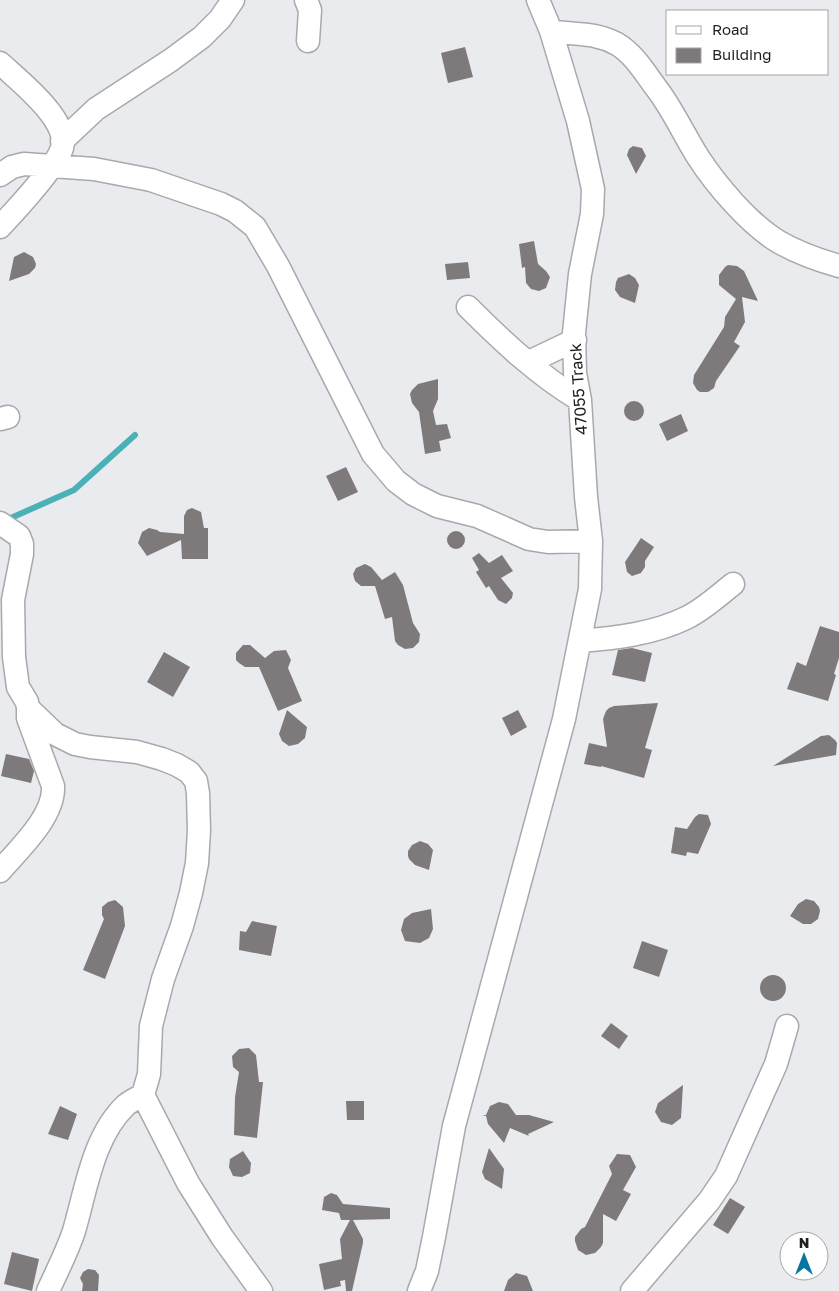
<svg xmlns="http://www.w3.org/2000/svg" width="839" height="1291" font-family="'Golos Text',sans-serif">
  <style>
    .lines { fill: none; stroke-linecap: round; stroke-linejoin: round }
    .stream { stroke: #4ab1b7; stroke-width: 6 }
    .building { fill: #7e7a7b }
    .street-casing { stroke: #a8a9ad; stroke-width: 25 }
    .street { stroke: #fff; stroke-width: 22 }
    .labels { text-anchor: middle; stroke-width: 4.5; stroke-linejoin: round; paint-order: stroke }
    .street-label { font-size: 16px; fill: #1e1f20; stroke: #fff }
  </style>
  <rect width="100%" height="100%" fill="#eaebef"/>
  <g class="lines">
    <path class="stream" d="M 4,521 L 74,490 L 135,435"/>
  </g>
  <path class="building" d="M 465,47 L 473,77 L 448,83 L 441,53 Z
    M 633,146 L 642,148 L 646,156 L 636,174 L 627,155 L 629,149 Z
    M 534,241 L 538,264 L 546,271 L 550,277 L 546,288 L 539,291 L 531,289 L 526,283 L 525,267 L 522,268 L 519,244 Z
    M 24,252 L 33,257 L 36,264 L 35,268 L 29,274 L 9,281 L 14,257 Z
    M 468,262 L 470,278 L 447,280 L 445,264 Z
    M 728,265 L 737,266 L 744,271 L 758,301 L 742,297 L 745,322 L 734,342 L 740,346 L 716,381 L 714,388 L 708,392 L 700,392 L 697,390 L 693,383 L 694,375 L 724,327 L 725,317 L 736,299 L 719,285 L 719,275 L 725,267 Z
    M 629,274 L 635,278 L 639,285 L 635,303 L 620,297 L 615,290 L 616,282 L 618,278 Z
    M 438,379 L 438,399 L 433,411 L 436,425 L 447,424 L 451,438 L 439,441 L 441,451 L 425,454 L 419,412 L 412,403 L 410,394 L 412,390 L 418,384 Z
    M624 411a10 10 0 1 1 20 0a10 10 0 1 1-20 0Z
    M 681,414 L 688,431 L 667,441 L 659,424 Z
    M 346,467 L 358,492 L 338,501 L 326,476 Z
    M 192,508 L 201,512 L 204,528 L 208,528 L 208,559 L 182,559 L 181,540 L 147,556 L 138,543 L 142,532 L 149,528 L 157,530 L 160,532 L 184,534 L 184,516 L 187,510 Z
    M447 540a9 9 0 1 1 18 0a9 9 0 1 1-18 0Z
    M 641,538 L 654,547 L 645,561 L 645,567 L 641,573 L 632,576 L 627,572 L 625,562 Z
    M 479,553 L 489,563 L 502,555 L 513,571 L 501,578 L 513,593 L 512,598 L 506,604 L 498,600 L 489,586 L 486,588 L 476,572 L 479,570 L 472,558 Z
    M 365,564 L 371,567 L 382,580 L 395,572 L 403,585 L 413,623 L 420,634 L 419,642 L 413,648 L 405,649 L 398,645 L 395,641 L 392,617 L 385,619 L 375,586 L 361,586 L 355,581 L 353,574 L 356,568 Z
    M 820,626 L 839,632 L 839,658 L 834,674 L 836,675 L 828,701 L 787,689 L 797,662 L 806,666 Z
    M 243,645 L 250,645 L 265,658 L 274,651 L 286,650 L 291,660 L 288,668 L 302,701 L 278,711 L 259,667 L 245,667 L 239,663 L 236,660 L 236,653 Z
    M 632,648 L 652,653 L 645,682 L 612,675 L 618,650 Z
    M 164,652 L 190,667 L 173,697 L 147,682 Z
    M 658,703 L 645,748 L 652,750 L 644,778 L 601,766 L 601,767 L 584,764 L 589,743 L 607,747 L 603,719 L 606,711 L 609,708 L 614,706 Z
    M 287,710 L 307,727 L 305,738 L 298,744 L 289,746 L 282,741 L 279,734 Z
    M 518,710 L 527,727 L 511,736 L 502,718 Z
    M 829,735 L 835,740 L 837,743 L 836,755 L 773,766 L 821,736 Z
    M 6,754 L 29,759 L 34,771 L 31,783 L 1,776 Z
    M 699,814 L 708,815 L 711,824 L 698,854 L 687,852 L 686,856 L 671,853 L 675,827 L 687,829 L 695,817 Z
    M 420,841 L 428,844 L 433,850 L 429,870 L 415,865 L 409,859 L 408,856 L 408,851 L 412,845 Z
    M 806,899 L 814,901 L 819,907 L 820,911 L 818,919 L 811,924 L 803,924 L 790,916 L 798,904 Z
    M 115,900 L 123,907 L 125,926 L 105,979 L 83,970 L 104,919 L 102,915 L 102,907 L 108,902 Z
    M 431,909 L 433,929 L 429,938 L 420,943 L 405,941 L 401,930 L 404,919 L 412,913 Z
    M 252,921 L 277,926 L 271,956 L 239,950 L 240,931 L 246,932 Z
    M 642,941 L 668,950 L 659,977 L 633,968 Z
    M760 988a13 13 0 1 1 26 0a13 13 0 1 1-26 0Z
    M 611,1023 L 628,1036 L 619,1049 L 601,1036 Z
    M 249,1048 L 256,1055 L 259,1082 L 263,1082 L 257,1138 L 234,1135 L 235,1097 L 239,1072 L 233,1067 L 232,1056 L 239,1049 Z
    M 683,1085 L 681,1118 L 672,1125 L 661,1122 L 655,1112 L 658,1103 Z
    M 346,1101 L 364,1101 L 364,1120 L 347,1120 Z
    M 499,1102 L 508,1104 L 516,1115 L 529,1115 L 554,1122 L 528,1134 L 529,1136 L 510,1128 L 504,1143 L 488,1124 L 486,1116 L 482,1115 L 486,1115 L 490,1106 Z
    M 60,1106 L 77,1114 L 68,1140 L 48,1134 Z
    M 489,1148 L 504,1169 L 502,1189 L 485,1179 L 482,1172 Z
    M 243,1151 L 251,1163 L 250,1173 L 242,1177 L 233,1176 L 229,1167 L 230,1159 Z
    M 617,1154 L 630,1155 L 636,1167 L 623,1190 L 631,1194 L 616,1221 L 603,1214 L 603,1243 L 601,1247 L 595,1253 L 586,1255 L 578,1250 L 575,1241 L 575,1237 L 581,1229 L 585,1227 L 612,1174 L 609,1166 Z
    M 331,1193 L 337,1195 L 343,1204 L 390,1208 L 390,1219 L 353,1220 L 363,1239 L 363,1243 L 352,1291 L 346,1291 L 345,1280 L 340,1281 L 341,1286 L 324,1290 L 319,1264 L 342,1259 L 340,1239 L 350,1220 L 341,1220 L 339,1213 L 322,1210 L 324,1197 Z
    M 730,1198 L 745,1207 L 728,1234 L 713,1225 Z
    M 12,1252 L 39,1259 L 32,1291 L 4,1284 Z
    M 88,1269 L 95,1270 L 99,1275 L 98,1291 L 82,1291 L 83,1284 L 80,1278 L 83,1272 Z
    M 516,1273 L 527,1276 L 533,1291 L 504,1291 L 508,1280 Z"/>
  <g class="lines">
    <g class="street-casing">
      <path id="street" d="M 306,0 L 310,10 L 308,41
        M 551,31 C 574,35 595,32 617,44 C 634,54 645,73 657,89 C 673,110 684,135 698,157 C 716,185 750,225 779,242 C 798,253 818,260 839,266
        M 0,63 C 18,80 70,120 62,148 C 56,167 15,211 0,227
        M 62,141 L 96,109 L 171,60 L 202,37 L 220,19 L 233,0
        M 0,175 L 12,167 L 24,164 L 94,169 L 151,180 L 221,204 L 235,211 L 255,227 L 278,266 L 373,454 L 396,481 L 413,494 L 437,506 L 477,516 L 529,539 L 548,542 L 591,541
        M 468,307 C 502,341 538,375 580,400
        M 529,362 L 575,340
        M 0,419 L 8,417
        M 0,523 L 19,536 L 22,544 L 22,554 L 13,600 L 14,657 L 18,687 L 27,702 L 28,708 L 55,734 L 75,744 L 90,747 L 137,752 L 162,759 L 177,765 L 189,772 L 196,781 L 198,793 L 199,830 L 197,863 L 191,893 L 182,926 L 163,979 L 151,1026 L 149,1074 L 143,1095 L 188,1183 L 222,1237 L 261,1291
        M 580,641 C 616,638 653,634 686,618 C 703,610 718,596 733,584
        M 0,871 C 19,849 55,816 53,786 L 28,718 L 28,708
        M 48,1291 C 57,1271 67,1252 74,1231 C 86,1190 93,1136 126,1105 C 131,1101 137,1098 143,1095
        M 419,1291 L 427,1271 L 434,1237 L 454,1126 L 564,719 L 590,589 L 591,541 L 586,497 L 580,400 L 575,373 L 574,333 L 580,274 L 592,214 L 593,189 L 578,121 L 551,31 L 538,0
        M 632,1291 L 709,1201 L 726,1176 L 776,1064 L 787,1026"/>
    </g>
    <use href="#street" class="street"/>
  </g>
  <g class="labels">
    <g class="street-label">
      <text transform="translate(578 389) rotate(-94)" y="6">47055 Track</text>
    </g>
  </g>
  <rect x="666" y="10" width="162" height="65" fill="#ffffff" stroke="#a5a5a6"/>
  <rect x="676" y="26" width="25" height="8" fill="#ffffff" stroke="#a5a5a6"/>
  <text x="712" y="35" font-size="15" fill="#1e1f20">Road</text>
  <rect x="676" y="48" width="25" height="15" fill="#7e7a7b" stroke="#a5a5a6"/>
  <text x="712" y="60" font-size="15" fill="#1e1f20">Building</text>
  <g transform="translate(804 1256)"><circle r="24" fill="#ffffff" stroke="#a5a5a6"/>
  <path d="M0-4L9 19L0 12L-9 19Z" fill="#06759f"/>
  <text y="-8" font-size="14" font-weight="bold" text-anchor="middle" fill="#1e1f20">N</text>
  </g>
</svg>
